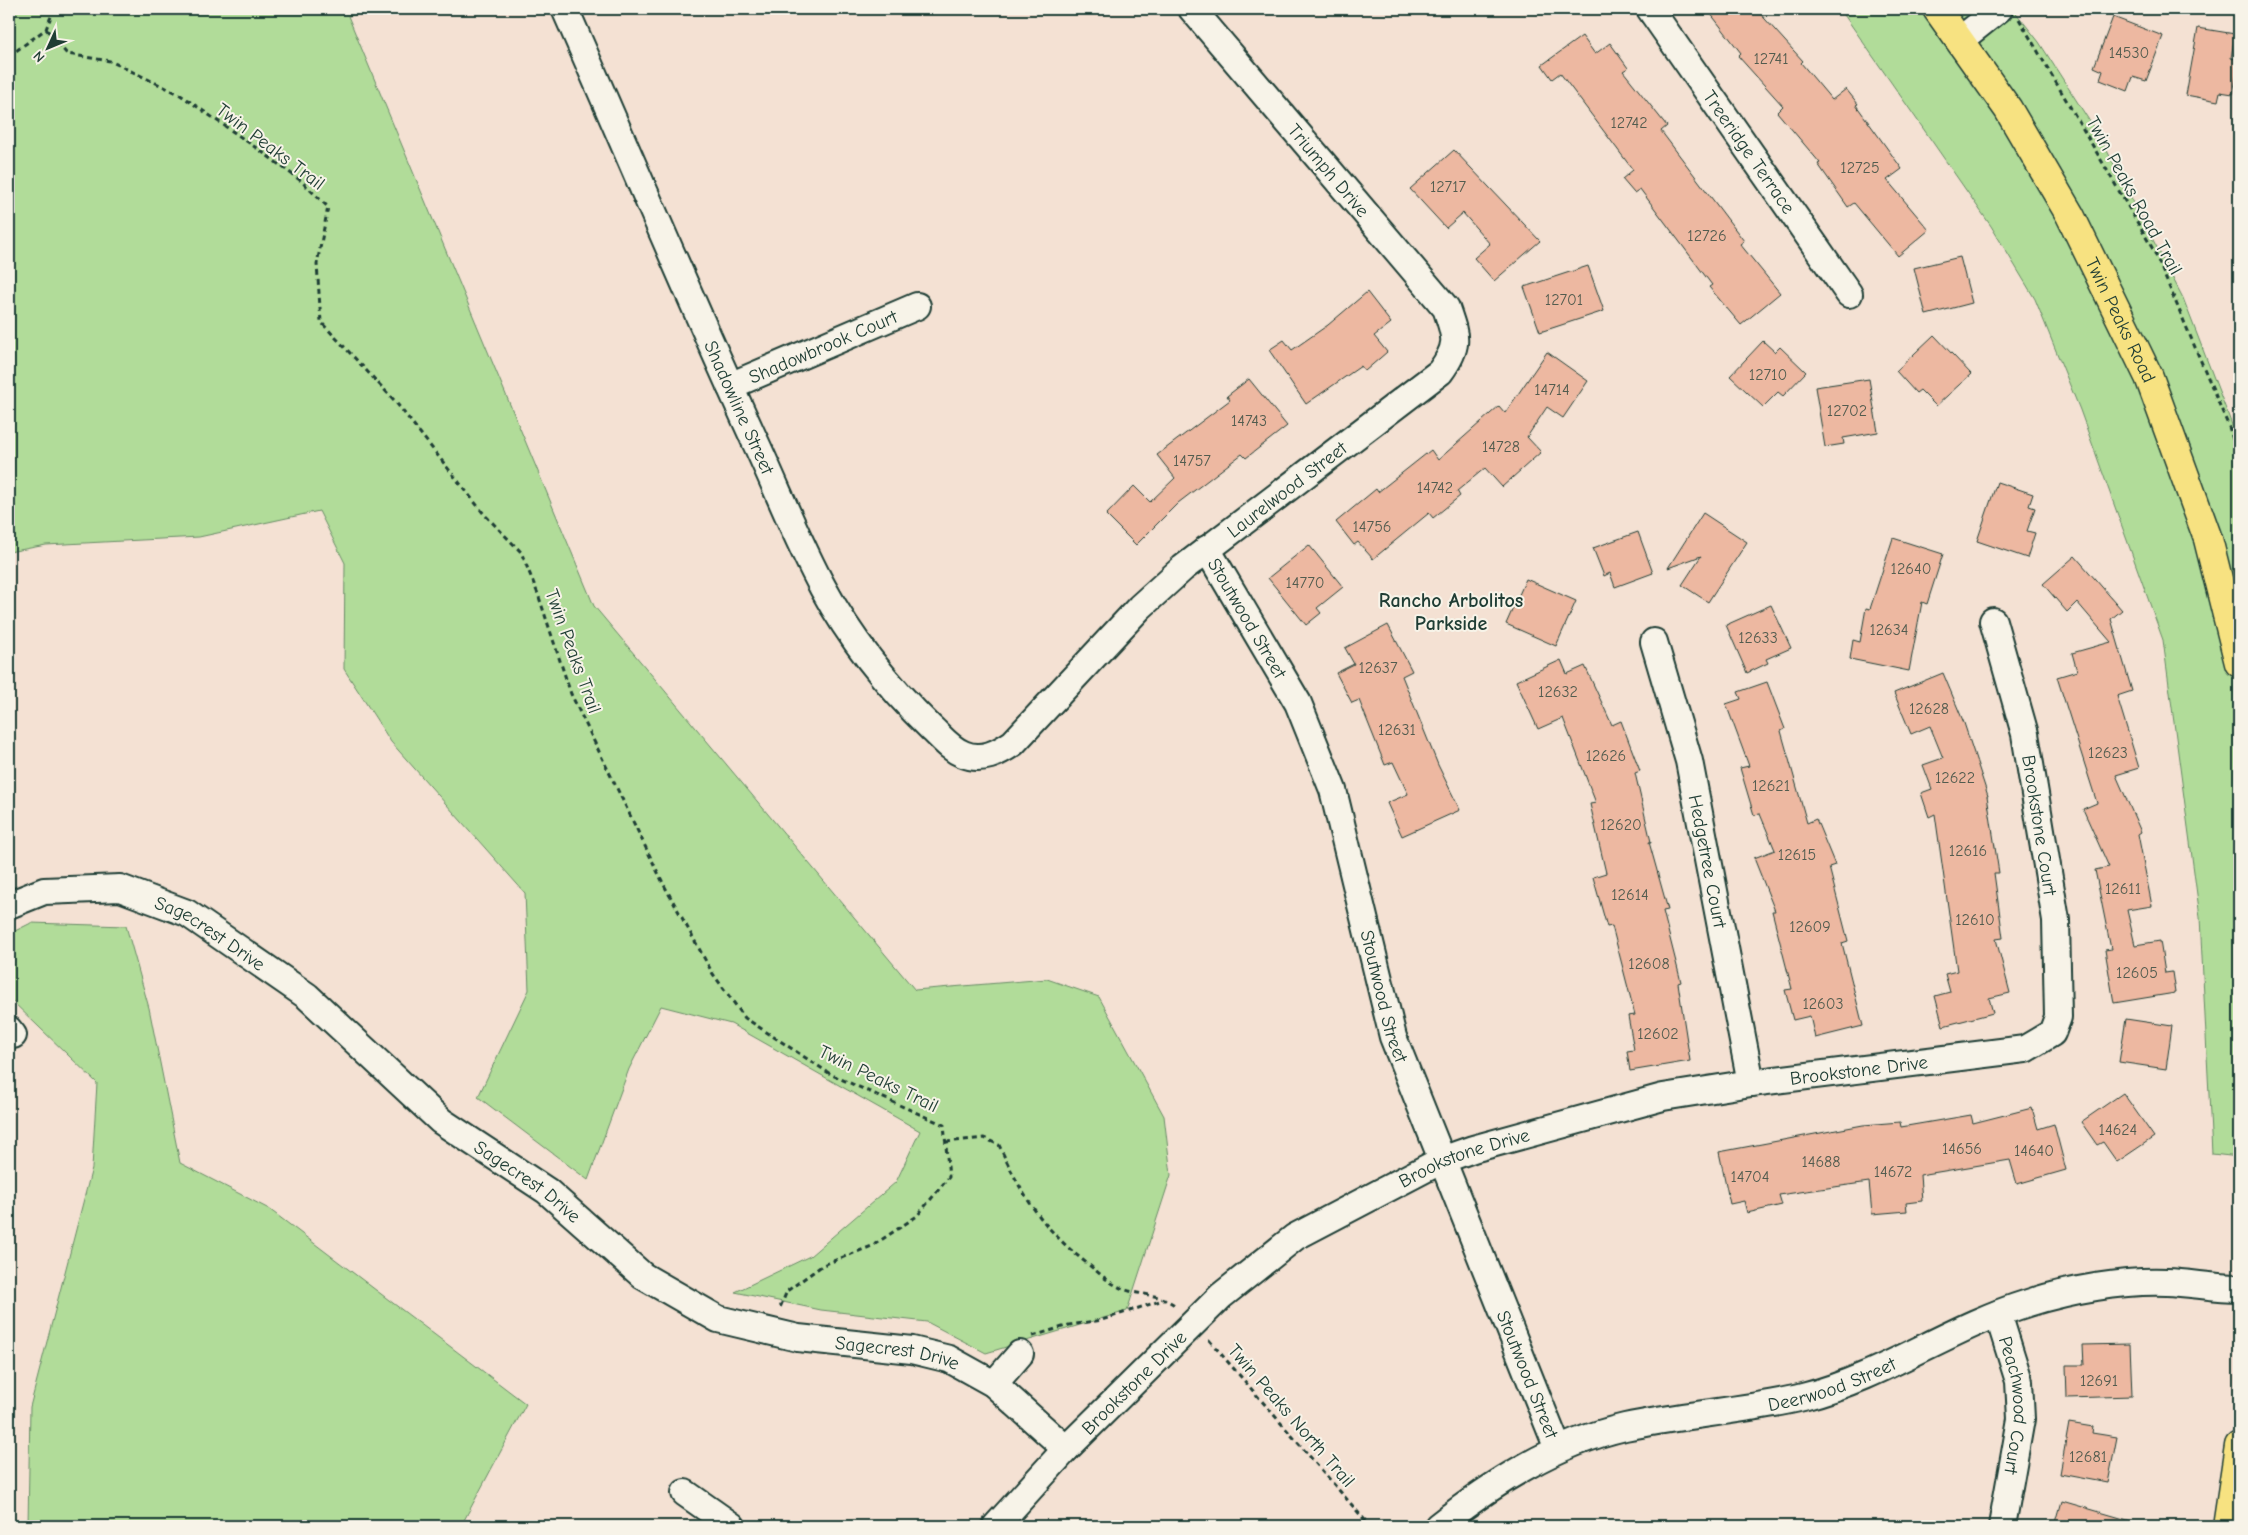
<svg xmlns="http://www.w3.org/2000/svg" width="2248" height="1535" font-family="'Comic Neue',sans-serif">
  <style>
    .green { fill: #b1dc99; stroke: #688c66 }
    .building { fill: #edb8a1; stroke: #1f3d34 }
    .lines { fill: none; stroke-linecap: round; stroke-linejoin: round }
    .minor-casing { stroke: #1f3d34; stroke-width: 30 }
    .major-casing { stroke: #1f3d34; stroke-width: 31 }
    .path { stroke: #1f3d34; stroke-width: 3; stroke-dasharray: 5 4; stroke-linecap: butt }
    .minor { stroke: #f7f3e8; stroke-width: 26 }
    .major { stroke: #f7e281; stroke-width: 28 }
    .labels { text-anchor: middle; stroke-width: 4; stroke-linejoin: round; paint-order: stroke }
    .number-label { font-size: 16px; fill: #525c4f }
    .street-label { font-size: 19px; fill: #1f3d34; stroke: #f7f3e8 }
    .neighbourhood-label { font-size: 20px; font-weight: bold; fill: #1f3d34; stroke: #f7f3e8 }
  </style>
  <rect width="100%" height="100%" fill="#f4e1d3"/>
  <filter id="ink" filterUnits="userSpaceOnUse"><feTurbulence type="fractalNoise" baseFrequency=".02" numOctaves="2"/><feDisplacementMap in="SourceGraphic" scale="10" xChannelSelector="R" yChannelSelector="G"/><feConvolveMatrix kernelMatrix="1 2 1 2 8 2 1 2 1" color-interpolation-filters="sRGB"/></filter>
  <g filter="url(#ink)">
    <path class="green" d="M 9,9 L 389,9 L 348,16 L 594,606 L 915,990 L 1047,979 L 1099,997 L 1164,1116 L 1171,1175 L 1127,1311 L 986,1353 L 927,1322 L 821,1310 L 735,1292 L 810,1256 L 896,1182 L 920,1131 L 731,1024 L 661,1006 L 629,1069 L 588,1180 L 478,1097 L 529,990 L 525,893 L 391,742 L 344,669 L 345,563 L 319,511 L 199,537 L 46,545 L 9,552 Z
      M 1840,9 L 2013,9 L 2039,42 L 2101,139 L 2183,298 L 2239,443 L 2239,1157 L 2212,1154 L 2200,917 L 2163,640 L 2080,410 L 2035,299 L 1991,226 Z
      M 31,923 L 126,926 L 149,1008 L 180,1163 L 269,1209 L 526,1404 L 461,1526 L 28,1526 L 30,1407 L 92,1168 L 97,1083 L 9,998 L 9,934 Z"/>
    <path class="building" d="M 1707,9 L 1756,9 L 1803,61 L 1801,63 L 1832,100 L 1846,89 L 1858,104 L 1856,105 L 1902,169 L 1887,180 L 1929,230 L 1898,256 L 1854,203 L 1848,207 L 1818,164 L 1820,163 L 1777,112 L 1783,106 L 1738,56 L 1741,53 Z
      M 2113,17 L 2163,36 L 2146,81 L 2133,77 L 2128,91 L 2100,80 L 2103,71 L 2094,67 Z
      M 2198,28 L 2235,34 L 2231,58 L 2239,60 L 2233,94 L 2220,92 L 2218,101 L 2186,95 Z
      M 1582,36 L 1595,54 L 1610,43 L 1628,68 L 1623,71 L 1667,126 L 1661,131 L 1744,241 L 1740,244 L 1780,293 L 1741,325 L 1709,287 L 1712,285 L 1640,189 L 1634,193 L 1622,179 L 1633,170 L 1560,73 L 1552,79 L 1542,65 Z
      M 1454,150 L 1540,241 L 1494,281 L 1474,258 L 1490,244 L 1463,213 L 1446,228 L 1410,189 Z
      M 1960,257 L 1972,303 L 1926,315 L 1914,268 Z
      M 1588,266 L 1604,311 L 1540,332 L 1524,287 Z
      M 1367,292 L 1391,323 L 1374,336 L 1387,352 L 1365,371 L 1361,366 L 1306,404 L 1269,350 L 1284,340 L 1292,350 L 1328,325 Z
      M 1934,335 L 1971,374 L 1936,406 L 1920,390 L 1916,393 L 1896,371 Z
      M 1763,341 L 1775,352 L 1780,347 L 1806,372 L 1783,396 L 1778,392 L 1763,407 L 1730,376 Z
      M 1547,352 L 1588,381 L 1563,418 L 1547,407 L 1527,437 L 1541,452 L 1502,487 L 1485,468 L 1457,491 L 1460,496 L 1433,518 L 1429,513 L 1373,559 L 1358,542 L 1354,545 L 1336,522 L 1376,489 L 1378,492 L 1431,450 L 1438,460 L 1499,406 L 1505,413 Z
      M 1249,379 L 1287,426 L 1246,458 L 1242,454 L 1178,503 L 1136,545 L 1106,515 L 1134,486 L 1150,502 L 1175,478 L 1157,455 L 1230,400 L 1227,396 Z
      M 1869,379 L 1878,432 L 1843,438 L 1844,444 L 1825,447 L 1815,387 Z
      M 1997,482 L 2033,494 L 2029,506 L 2035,508 L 2027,531 L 2035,533 L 2027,558 L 1977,541 Z
      M 1703,513 L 1747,542 L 1708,602 L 1682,585 L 1701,556 L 1668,568 Z
      M 1638,532 L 1653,573 L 1615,587 L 1610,573 L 1604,576 L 1593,548 Z
      M 1893,538 L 1943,554 L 1927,604 L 1922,602 L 1909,671 L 1850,659 L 1853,640 L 1860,642 L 1866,608 L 1870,609 Z
      M 1309,545 L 1343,587 L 1317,608 L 1321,613 L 1306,625 L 1268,578 Z
      M 2075,556 L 2122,610 L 2111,619 L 2132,691 L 2117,696 L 2139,768 L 2116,775 L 2141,832 L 2138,834 L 2152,906 L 2127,910 L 2135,945 L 2160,941 L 2165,973 L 2172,972 L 2175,993 L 2114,1003 L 2105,950 L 2111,949 L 2095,870 L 2109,867 L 2083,809 L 2097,803 L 2057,677 L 2077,671 L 2072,653 L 2111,642 L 2077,602 L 2067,612 L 2043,584 Z
      M 1526,579 L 1576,601 L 1556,646 L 1506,624 Z
      M 1771,605 L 1791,648 L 1766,659 L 1768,663 L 1747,673 L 1726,625 Z
      M 1388,625 L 1412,671 L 1402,676 L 1438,765 L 1460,810 L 1402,836 L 1387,803 L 1408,794 L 1393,762 L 1385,765 L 1359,700 L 1352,703 L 1336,673 L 1354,664 L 1345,648 Z
      M 1561,660 L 1567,674 L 1585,666 L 1612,725 L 1621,721 L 1640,771 L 1635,773 L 1651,842 L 1649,842 L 1668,910 L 1663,911 L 1681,982 L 1678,983 L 1690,1061 L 1630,1071 L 1627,1051 L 1634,1050 L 1628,1016 L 1635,1015 L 1612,926 L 1607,927 L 1593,877 L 1606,873 L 1590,804 L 1596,803 L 1563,718 L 1538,729 L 1516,681 Z
      M 1943,673 L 1964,723 L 1988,796 L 1987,796 L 1999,873 L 1994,873 L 2003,938 L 1996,939 L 2010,993 L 1989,998 L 1993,1013 L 1943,1026 L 1935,996 L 1950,992 L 1945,974 L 1957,971 L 1935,814 L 1929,817 L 1921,793 L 1932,789 L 1923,765 L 1943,758 L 1930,726 L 1911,734 L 1894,693 Z
      M 1767,682 L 1785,729 L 1781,731 L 1807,823 L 1816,819 L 1835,865 L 1829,867 L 1848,941 L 1842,943 L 1863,1026 L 1815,1038 L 1810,1016 L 1793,1020 L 1785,990 L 1792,989 L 1772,911 L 1775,911 L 1754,858 L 1775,850 L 1760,814 L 1754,815 L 1740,768 L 1749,766 L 1726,704 L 1741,699 L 1738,692 Z
      M 2126,1019 L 2172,1026 L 2166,1069 L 2119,1062 Z
      M 2123,1093 L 2154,1137 L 2117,1162 L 2103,1142 L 2097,1145 L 2081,1122 Z
      M 2032,1108 L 2038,1129 L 2054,1124 L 2066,1170 L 2017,1184 L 2010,1160 L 1920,1175 L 1922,1201 L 1906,1203 L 1907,1211 L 1872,1214 L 1869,1182 L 1779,1195 L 1782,1205 L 1747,1213 L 1744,1201 L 1730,1204 L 1719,1152 L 1863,1125 L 1900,1122 L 1901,1127 L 1971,1115 L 1973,1123 Z
      M 2130,1344 L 2132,1396 L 2067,1398 L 2066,1365 L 2084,1365 L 2083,1345 Z
      M 2069,1423 L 2093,1427 L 2092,1433 L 2117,1437 L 2108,1483 L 2060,1474 Z
      M 2062,1501 L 2131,1521 L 2131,1526 L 2055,1526 Z"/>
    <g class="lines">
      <g class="minor-casing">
        <g id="minor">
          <path id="s1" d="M 565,9 C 628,152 689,297 754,439 C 777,488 797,540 823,588 C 851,640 889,687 931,728 C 941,737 950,749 963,754 C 982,762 998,753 1013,743 L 1140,607 L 1183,568 L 1440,372 C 1460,345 1456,337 1446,308 L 1192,9"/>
          <path id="s2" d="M 1650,9 L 1849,294"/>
          <path d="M 1960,40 L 1999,9"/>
          <path id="s3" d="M 730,386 L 917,306"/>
          <path id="s4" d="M 1207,549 L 1298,703 L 1333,790 L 1393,1037 L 1558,1449"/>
          <path id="s5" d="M 1654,642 L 1689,761 L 1751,1083"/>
          <path id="s6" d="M 9,905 L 44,891 L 120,888 L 187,913 L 307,996 L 441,1121 L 547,1191 L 643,1276 L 718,1319 L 798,1338 L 912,1350 L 949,1359 L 994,1384 L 1066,1449"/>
          <path d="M 9,1030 L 13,1035"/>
          <path id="s7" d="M 1998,1314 L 2019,1381 L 2021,1419 L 2002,1526"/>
          <path d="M 994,1384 L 1020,1354"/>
          <path d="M 685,1493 L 732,1526"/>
          <path id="s8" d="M 996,1526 L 1066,1449 L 1221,1296 L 1295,1237 L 1442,1160 L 1473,1149 L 1663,1097 L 1751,1083 L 2025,1049 L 2052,1033 L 2058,1017 L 2056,920 L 2025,734 L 1993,621"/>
          <path id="s9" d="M 1438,1526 C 1493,1483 1555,1443 1625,1427 C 1684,1414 1745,1411 1803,1397 C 1882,1377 1950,1327 2028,1303 C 2069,1290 2123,1280 2167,1282 C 2191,1283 2215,1288 2239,1288"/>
        </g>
      </g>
      <g class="major-casing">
        <g id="major">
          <path id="s10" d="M 1937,9 L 2008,109 L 2070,215 L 2149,377 L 2208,539 L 2239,663"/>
          <path d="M 2227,1526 L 2239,1446"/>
        </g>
      </g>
      <path class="path" d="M 2019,19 L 2154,251 L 2229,427 L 2239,458
        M 46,29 L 67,54 L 110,61 L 179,94 L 265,154 L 301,181 L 328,207 L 317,264 L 321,322 L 394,400 L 484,514 L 521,552 L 538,594 L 571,694 L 664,885 L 713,974 L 745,1018 L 832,1075 L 944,1125 L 949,1177 L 917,1216 L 872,1246 L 823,1265 L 787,1291 L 779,1310
        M 9,56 L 46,29 L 54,9
        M 946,1142 L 984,1138 L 999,1145 C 1023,1198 1043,1229 1089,1265 C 1098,1272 1107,1281 1117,1286 C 1136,1297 1158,1291 1177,1307
        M 1033,1336 L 1069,1325 L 1102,1320 L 1166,1299
        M 1209,1340 L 1370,1526"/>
      <use href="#minor" class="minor"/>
      <use href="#major" class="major"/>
    </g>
  </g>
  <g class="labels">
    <g class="number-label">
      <text x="2129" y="58">14530</text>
      <text x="1771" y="64">12741</text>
      <text x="1629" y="128">12742</text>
      <text x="1860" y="173">12725</text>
      <text x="1448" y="192">12717</text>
      <text x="1707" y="241">12726</text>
      <text x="1564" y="305">12701</text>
      <text x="1768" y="380">12710</text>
      <text x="1552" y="395">14714</text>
      <text x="1847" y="416">12702</text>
      <text x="1249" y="426">14743</text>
      <text x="1501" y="452">14728</text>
      <text x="1192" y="466">14757</text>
      <text x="1435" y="493">14742</text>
      <text x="1372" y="532">14756</text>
      <text x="1911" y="574">12640</text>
      <text x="1305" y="588">14770</text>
      <text x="1889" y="635">12634</text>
      <text x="1758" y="643">12633</text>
      <text x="1378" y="673">12637</text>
      <text x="1558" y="697">12632</text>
      <text x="1929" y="714">12628</text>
      <text x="1397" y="735">12631</text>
      <text x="2108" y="758">12623</text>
      <text x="1606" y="761">12626</text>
      <text x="1955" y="783">12622</text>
      <text x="1771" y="791">12621</text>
      <text x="1621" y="830">12620</text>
      <text x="1968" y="856">12616</text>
      <text x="1797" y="860">12615</text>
      <text x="2123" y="894">12611</text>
      <text x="1630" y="900">12614</text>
      <text x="1975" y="925">12610</text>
      <text x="1810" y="932">12609</text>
      <text x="1649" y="969">12608</text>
      <text x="2137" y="978">12605</text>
      <text x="1823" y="1009">12603</text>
      <text x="1658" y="1039">12602</text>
      <text x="2118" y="1135">14624</text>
      <text x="1962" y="1154">14656</text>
      <text x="2034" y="1156">14640</text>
      <text x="1821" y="1167">14688</text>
      <text x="1893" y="1177">14672</text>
      <text x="1750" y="1182">14704</text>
      <text x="2099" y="1386">12691</text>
      <text x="2088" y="1462">12681</text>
    </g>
    <g class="street-label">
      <text transform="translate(271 146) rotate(37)" y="7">Twin Peaks Trail</text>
      <text dy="7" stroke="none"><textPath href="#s2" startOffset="174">Treeridge Terrace</textPath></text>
      <text transform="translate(1329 170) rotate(50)" y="7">Triumph Drive</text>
      <text transform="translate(2135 195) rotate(61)" y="7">Twin Peaks Road Trail</text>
      <text dy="7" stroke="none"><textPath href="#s10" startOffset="362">Twin Peaks Road</textPath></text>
      <text dy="7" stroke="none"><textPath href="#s3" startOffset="101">Shadowbrook Court</textPath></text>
      <text dy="7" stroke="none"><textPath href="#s1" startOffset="435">Shadowline Street</textPath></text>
      <text dy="7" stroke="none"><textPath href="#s1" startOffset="1281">Laurelwood Street</textPath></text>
      <text dy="7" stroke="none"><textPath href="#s4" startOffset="80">Stoutwood Street</textPath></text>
      <text transform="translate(574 651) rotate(70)" y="7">Twin Peaks Trail</text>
      <text transform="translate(2040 825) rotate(81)" y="7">Brookstone Court</text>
      <text dy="7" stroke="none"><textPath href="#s5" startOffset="226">Hedgetree Court</textPath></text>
      <text dy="7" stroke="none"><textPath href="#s6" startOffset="215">Sagecrest Drive</textPath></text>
      <text dy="7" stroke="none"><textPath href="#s4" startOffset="485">Stoutwood Street</textPath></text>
      <text dy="7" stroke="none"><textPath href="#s8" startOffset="1010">Brookstone Drive</textPath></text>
      <text transform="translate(879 1078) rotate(26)" y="7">Twin Peaks Trail</text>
      <text dy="7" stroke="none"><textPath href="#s8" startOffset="604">Brookstone Drive</textPath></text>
      <text dy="7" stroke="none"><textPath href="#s6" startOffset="620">Sagecrest Drive</textPath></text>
      <text dy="7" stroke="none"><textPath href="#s6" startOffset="1039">Sagecrest Drive</textPath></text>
      <text dy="7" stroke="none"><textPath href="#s4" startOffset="890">Stoutwood Street</textPath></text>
      <text dy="7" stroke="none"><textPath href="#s9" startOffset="425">Deerwood Street</textPath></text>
      <text dy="7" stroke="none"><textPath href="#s8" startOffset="199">Brookstone Drive</textPath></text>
      <text dy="7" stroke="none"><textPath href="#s7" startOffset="94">Peachwood Court</textPath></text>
      <text transform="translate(1292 1415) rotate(49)" y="7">Twin Peaks North Trail</text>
    </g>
    <g class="neighbourhood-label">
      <text x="1451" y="607">Rancho Arbolitos<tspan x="1451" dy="23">Parkside</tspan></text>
    </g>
  </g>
  <rect width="2248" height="1535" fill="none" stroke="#f7f3e8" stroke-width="30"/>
  <rect x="15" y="15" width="2218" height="1505" fill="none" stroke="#1f3d34" stroke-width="2" filter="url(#ink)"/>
  <g transform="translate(48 48) rotate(226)" stroke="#f7f3e8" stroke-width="4" paint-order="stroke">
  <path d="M0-4L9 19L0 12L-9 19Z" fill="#1f3d34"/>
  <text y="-8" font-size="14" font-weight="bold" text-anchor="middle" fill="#1f3d34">N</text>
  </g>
</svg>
